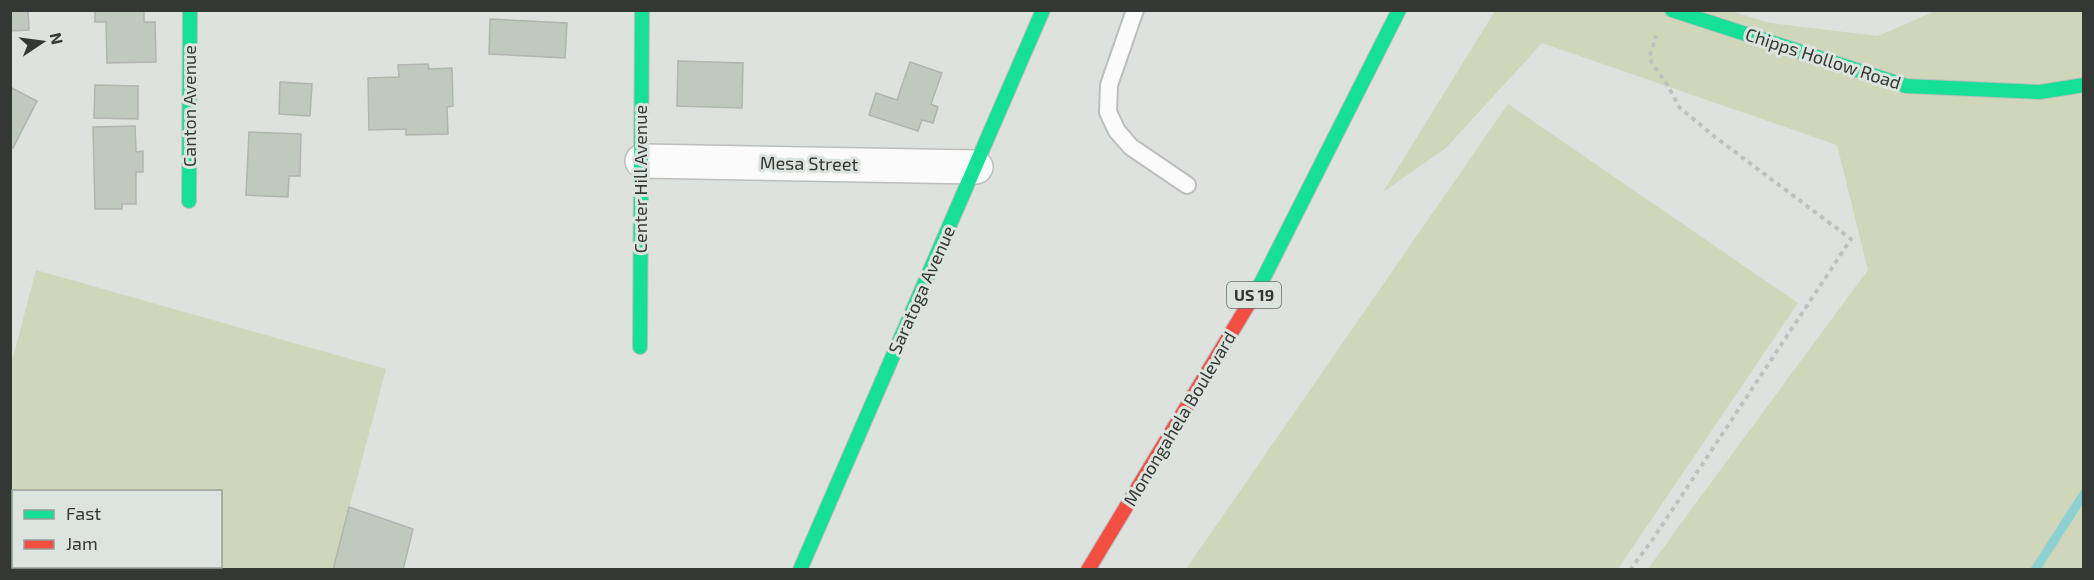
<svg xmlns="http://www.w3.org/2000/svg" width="2094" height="580" font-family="'Exo 2',sans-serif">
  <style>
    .green { fill: #cfd6ba; fill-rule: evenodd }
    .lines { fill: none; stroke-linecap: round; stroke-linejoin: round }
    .stream { stroke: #8dd0d2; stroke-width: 9 }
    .building { fill: #bfc9bd; stroke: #b1b4b1; stroke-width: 1.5 }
    .lane-casing { stroke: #bbbebc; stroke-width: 20 }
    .street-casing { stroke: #bbbebc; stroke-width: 36 }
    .fast-casing { stroke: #bbbebc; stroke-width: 16 }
    .jam-casing { stroke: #bbbebc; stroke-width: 16 }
    .path { stroke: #bfc1bf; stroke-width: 4; stroke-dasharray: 4.5 4.5; stroke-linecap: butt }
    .lane { stroke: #fafbfa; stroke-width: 16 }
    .street { stroke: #fafbfa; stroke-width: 33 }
    .fast { stroke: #16e098; stroke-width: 14 }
    .jam { stroke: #f24e42; stroke-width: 14 }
    .labels { text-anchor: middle; stroke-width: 6; stroke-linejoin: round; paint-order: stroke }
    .shield { fill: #dbe4de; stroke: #666c68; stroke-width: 1.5 }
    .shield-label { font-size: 16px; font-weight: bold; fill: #343835 }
    .street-label { font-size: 18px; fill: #343835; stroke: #dbe4de }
  </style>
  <rect width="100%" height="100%" fill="#dde2df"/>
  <path class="green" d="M 1495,11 L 1731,11 L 1770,23 L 1878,36 L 1935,11 L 2083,11 L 2083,569 L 1648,569 L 1690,511 L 1868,270 L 1837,145 L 1542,43 L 1446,148 L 1383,192 Z
    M 1508,104 L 1798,303 L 1618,569 L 1186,569 Z
    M 36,270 L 386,369 L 333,569 L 11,570 L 11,365 ZM 14,492 L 220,492 L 220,566 L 14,566 Z"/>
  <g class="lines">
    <path class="stream" d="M 2035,570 L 2084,494"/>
  </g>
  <path class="building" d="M 10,10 L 28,10 L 29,30 L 10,31 Z
    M 95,10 L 144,10 L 144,22 L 155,22 L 156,62 L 107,63 L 106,22 L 95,22 Z
    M 490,19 L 567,23 L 565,58 L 489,54 Z
    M 678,61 L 743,63 L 742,108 L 677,106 Z
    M 910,62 L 942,73 L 931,104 L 938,107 L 933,123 L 922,120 L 918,131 L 869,115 L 876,93 L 897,100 Z
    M 428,64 L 429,69 L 452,68 L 453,106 L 447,107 L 448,134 L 406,135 L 406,129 L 369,130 L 368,78 L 399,77 L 398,65 Z
    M 280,82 L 312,84 L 310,116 L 279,114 Z
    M 95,85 L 138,86 L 138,119 L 94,118 Z
    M 10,87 L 37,101 L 13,148 L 10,146 Z
    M 135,126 L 136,152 L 143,151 L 143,172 L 136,172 L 136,204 L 122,204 L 122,209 L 95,209 L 93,127 Z
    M 249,132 L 301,134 L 300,176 L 289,176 L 288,197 L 246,195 Z
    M 349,507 L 413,529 L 403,570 L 333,570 Z"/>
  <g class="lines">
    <g class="lane-casing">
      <path id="lane" d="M 1135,10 L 1109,85 L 1108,112 L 1117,131 L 1131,147 L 1187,185"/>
    </g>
    <g class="street-casing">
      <path id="street" d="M 642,161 L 976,167"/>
    </g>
    <g class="fast-casing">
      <path id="fast" d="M 1672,10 L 1906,86 L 2040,92 L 2084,85
        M 189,201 L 190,10
        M 1248,305 L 1262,281 L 1399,10
        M 640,347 L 642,10
        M 800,570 L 1043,10"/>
    </g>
    <g class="jam-casing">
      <path id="jam" d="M 1088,570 L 1248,305"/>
    </g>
    <path class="path" d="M 1630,570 L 1653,539 L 1851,239 L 1715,137 L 1679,107 L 1668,86 L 1649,58 L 1656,36"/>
    <use href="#lane" class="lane"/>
    <use href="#street" class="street"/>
    <use href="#fast" class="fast"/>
    <use href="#jam" class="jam"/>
  </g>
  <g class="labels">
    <rect class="shield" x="1227" y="282" width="54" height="26" rx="4.5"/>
    <g class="shield-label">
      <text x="1254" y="301">US 19</text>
    </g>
    <g class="street-label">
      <text transform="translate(1823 59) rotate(18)" y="6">Chipps Hollow Road</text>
      <text transform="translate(190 106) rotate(-90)" y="6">Canton Avenue</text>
      <text transform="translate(809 164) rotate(1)" y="6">Mesa Street</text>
      <text transform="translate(641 179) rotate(-90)" y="6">Center Hill Avenue</text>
      <text transform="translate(922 290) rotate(-66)" y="6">Saratoga Avenue</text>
      <text transform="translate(1180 419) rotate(-59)" y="6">Monongahela Boulevard</text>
    </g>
  </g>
  <rect width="2094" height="580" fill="none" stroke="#343835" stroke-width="24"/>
  <rect x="12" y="490" width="210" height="78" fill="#dbe4de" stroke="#989f9a" stroke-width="1.5"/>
  <rect x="24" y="510" width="30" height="9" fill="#16e098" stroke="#989f9a" stroke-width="1.5"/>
  <text x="66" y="520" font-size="18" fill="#343835">Fast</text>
  <rect x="24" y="540" width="30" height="9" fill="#f24e42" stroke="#989f9a" stroke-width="1.5"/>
  <text x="66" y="550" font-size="18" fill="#343835">Jam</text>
  <g transform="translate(42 42) rotate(77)" stroke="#dbe4de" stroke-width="4.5" paint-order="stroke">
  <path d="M0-4.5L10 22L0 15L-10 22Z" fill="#343835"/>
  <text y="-9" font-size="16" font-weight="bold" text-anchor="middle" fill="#343835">N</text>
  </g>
</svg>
